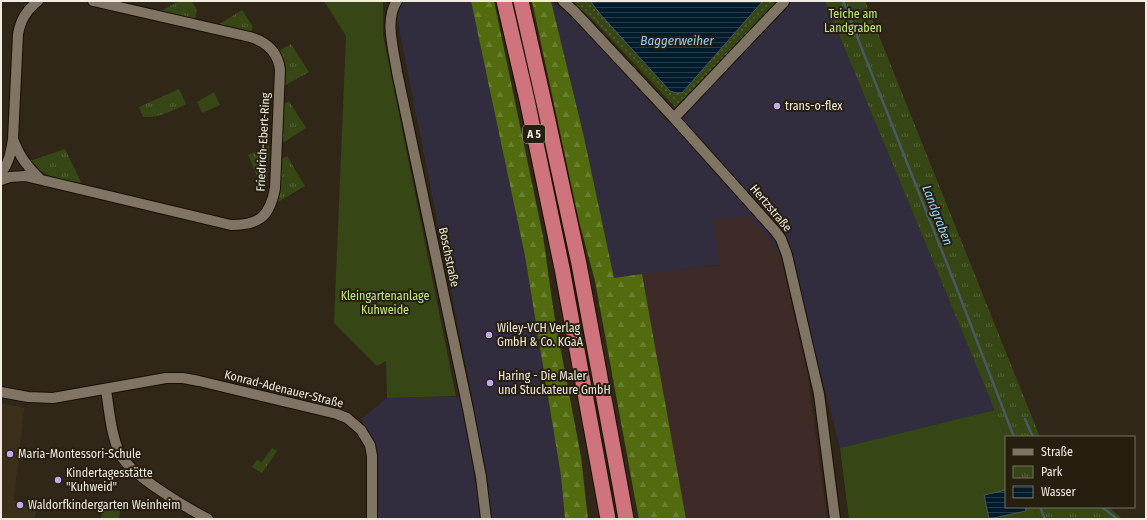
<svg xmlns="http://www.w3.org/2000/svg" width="1147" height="520" font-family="'Fira Sans Condensed',sans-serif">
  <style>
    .commercial { fill: #312d3e }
    .industrial { fill: #3e2b28 }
    .built { fill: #3d301b }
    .grass { fill: url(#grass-dots) }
    .forest { fill: url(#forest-firs) }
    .park { fill: url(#park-tufts) }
    .garden { fill: #374615 }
    .water { fill: url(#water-rules); stroke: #485962 }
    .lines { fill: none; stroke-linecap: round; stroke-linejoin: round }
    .stream { stroke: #485962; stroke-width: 2.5 }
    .minor-casing { stroke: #181003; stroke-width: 12 }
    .highway-casing { stroke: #181003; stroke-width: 17 }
    .minor { stroke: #807564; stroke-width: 10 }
    .highway { stroke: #cf747d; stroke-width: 15 }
    .poi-dot { fill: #c2a7f2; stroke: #261e0f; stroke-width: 1.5 }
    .labels { text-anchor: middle; stroke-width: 4; stroke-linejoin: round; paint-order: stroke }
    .shield { fill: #261e0f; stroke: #b4aea3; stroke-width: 1 }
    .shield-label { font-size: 11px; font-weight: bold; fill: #f1ebe2 }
    .park-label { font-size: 12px; fill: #c3ea79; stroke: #261e0f }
    .poi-label { font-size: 12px; fill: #f1ebe2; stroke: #261e0f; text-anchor: start }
    .street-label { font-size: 12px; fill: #f1ebe2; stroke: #261e0f }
    .water-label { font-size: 13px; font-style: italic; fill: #90d1fb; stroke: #261e0f }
  </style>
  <defs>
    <pattern id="grass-dots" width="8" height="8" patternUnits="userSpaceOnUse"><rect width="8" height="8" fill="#374615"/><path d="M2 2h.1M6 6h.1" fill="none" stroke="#546137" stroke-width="1.8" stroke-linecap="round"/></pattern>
    <pattern id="forest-firs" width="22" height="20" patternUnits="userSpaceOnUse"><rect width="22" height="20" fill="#516b0e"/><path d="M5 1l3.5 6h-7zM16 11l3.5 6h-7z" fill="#6a8031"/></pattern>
    <pattern id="park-tufts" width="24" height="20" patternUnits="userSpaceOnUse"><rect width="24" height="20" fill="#374615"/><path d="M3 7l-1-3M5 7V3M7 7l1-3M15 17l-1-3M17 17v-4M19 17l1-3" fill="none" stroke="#546137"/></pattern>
    <pattern id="water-rules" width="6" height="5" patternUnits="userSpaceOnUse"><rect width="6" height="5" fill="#001b2b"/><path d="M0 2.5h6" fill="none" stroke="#263c49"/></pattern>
  </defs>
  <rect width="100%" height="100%" fill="#302718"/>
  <path class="commercial" d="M 404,1 L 471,1 L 525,256 L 561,476 L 565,519 L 374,519 L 371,437 L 361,419 L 387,398 L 472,396 L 396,13 L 402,2 Z
    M 551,1 L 579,23 L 670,124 L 789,1 L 825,1 L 995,410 L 840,448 L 818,363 L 794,260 L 781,258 L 770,240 L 720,265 L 614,278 L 584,137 Z"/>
  <path class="industrial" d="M 749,216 L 770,240 L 781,258 L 808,377 L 827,519 L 686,519 L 642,274 L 720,265 L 714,220 Z"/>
  <path class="built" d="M 1,403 L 24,408 L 14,500 L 37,510 L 34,519 L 1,519 Z"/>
  <path class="grass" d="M 571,1 L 590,1 L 601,15 L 676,93 L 682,93 L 763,1 L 781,1 L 676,108 L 594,21 Z"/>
  <path class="forest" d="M 471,1 L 494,1 L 543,236 L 554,314 L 581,457 L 588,519 L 565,519 L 561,476 L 525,256 Z
    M 532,1 L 551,1 L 584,137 L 614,278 L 642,274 L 686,519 L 639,519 L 634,493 L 595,281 L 579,221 Z"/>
  <path class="park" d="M 179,1 L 191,1 L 197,10 L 195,20 L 161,11 Z
    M 825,1 L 865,1 L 1040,437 L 1006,437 Z
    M 242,10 L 253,27 L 251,32 L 218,25 Z
    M 291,44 L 309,72 L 284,86 L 277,52 Z
    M 179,89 L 186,104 C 172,111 159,118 143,117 L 139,107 Z
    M 289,101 L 306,128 L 281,144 L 283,105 Z
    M 269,146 L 267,185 C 256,179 253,166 248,155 Z
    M 65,149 L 79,178 L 81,182 L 80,184 L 50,176 L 37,169 L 30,161 Z
    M 287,156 L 305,186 L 278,202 L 281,160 Z
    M 272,448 L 277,451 L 262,473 L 252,467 L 257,460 L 262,462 Z
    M 1033,507 L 1109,507 L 1122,519 L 1038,519 Z"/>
  <path class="garden" d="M 324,1 L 383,1 L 383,35 L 456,396 L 387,398 L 386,361 L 377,366 L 334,323 L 346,36 Z
    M 214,92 L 220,105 L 202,113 L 197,102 Z
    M 995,410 L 1006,437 L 1006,507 L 1033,507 L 1038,519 L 849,519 L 840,448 Z
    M 103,501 L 121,504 L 119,519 L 101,519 Z"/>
  <path class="water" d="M 590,1 L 763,1 L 682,93 L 676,93 L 670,91 L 601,15 Z
    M 1006,490 L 1006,507 L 1025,507 L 1026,511 L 989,519 L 984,495 Z"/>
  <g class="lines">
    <path class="stream" d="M 843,1 L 955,284 L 1014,437
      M 1025,419 L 1033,437
      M 1040,507 L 1045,519
      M 1102,507 L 1117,519"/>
    <g class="minor-casing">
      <path id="minor" d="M 397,1 C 384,19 394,51 397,72 L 468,409 L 481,477 L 486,519
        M 563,1 L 574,11 L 674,118 L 776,232 L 781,239 L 787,255 L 819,394 L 835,519
        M 674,118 L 784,2
        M 13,139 C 20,157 26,165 40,179
        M 1,173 C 9,163 11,152 13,139 L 18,34 C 21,19 26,11 38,1
        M 1,180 L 10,177 L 25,176 L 231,225 C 260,225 270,216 275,188 L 280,70 C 278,52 267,42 250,37 L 93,1
        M 106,389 C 109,410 111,433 119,452 C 128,474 187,508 208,519
        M 1,392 L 28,397 L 53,398 L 166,378 L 183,378 L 199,381 L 337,414 L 347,418 L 361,430 L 370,445 L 372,456 L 372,519"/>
    </g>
    <g class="highway-casing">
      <path id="highway" d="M 504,1 L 527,100 L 562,268 L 608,519
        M 521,1 L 545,107 L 579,264 L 620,485 L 626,519"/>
    </g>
    <use href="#minor" class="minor"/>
    <use href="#highway" class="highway"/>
  </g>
  <g class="poi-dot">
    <circle cx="777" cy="106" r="4"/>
    <circle cx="489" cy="335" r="4"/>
    <circle cx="490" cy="383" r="4"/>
    <circle cx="10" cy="454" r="4"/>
    <circle cx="58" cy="480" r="4"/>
    <circle cx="20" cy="505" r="4"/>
  </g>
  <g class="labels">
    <rect class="shield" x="523" y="125" width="22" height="18" rx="3"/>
    <g class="shield-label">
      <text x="534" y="138">A 5</text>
    </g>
    <g class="park-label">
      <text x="853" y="18">Teiche am<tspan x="853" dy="14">Landgraben</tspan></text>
      <text x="385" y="300">Kleingartenanlage<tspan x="385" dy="14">Kuhweide</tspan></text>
    </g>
    <g class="poi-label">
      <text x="785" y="110">trans-o-flex</text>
      <text x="497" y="332">Wiley-VCH Verlag<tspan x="497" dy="14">GmbH &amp; Co. KGaA</tspan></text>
      <text x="498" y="380">Haring - Die Maler<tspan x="498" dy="14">und Stuckateure GmbH</tspan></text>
      <text x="18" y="458">Maria-Montessori-Schule</text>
      <text x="66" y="477">Kindertagesstätte<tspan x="66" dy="14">"Kuhweid"</tspan></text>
      <text x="28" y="509">Waldorfkindergarten Weinheim</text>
    </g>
    <g class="street-label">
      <text transform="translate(263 142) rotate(-87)" y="4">Friedrich-Ebert-Ring</text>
      <text transform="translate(771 208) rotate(50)" y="4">Hertzstraße</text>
      <text transform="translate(449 257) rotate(78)" y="4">Boschstraße</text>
      <text transform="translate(284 389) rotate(14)" y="4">Konrad-Adenauer-Straße</text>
    </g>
    <g class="water-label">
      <text x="677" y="45">Baggerweiher</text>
      <text transform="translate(938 215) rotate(69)" y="5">Landgraben</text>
    </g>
  </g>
  <rect width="1147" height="520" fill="none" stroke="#f1ebe2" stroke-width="4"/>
  <rect x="1005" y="436" width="130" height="72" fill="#261e0f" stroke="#777063"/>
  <rect x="1013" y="449" width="20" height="6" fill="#807564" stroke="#777063"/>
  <text x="1041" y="456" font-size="12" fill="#f1ebe2">Straße</text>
  <rect x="1013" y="466" width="20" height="12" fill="url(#park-tufts)" stroke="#777063"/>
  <text x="1041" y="476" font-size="12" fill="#f1ebe2">Park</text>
  <rect x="1013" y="486" width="20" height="12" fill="url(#water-rules)" stroke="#777063"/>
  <text x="1041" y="496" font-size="12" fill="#f1ebe2">Wasser</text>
</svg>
